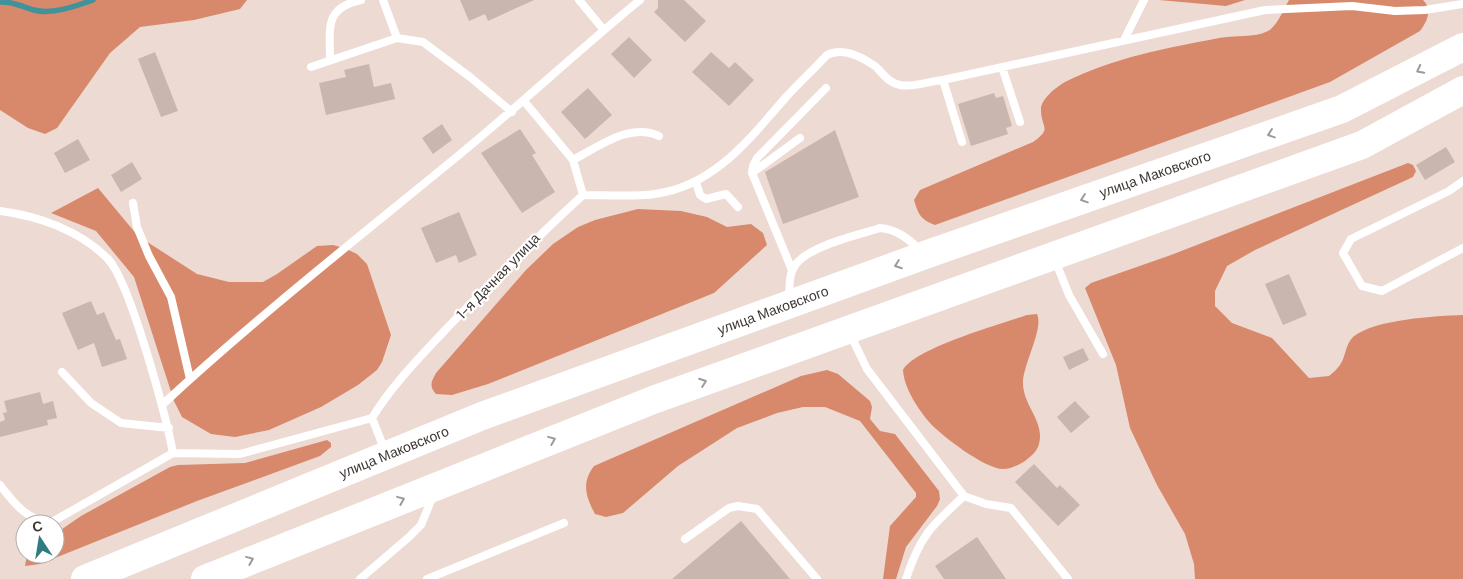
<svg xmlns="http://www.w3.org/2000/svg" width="1463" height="579" font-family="'DM Sans',sans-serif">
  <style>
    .forest { fill: #d8896b }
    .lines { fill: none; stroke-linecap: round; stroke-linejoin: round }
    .stream { stroke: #40929b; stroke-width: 5.5 }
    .building { fill: #c9b6af }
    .lane { stroke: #fff; stroke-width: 8 }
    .highway { stroke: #fff; stroke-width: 28 }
    .oneway { stroke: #9e9a99 }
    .labels { text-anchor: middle; stroke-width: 4.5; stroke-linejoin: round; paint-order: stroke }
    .street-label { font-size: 14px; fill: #3d3633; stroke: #fff }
  </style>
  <rect width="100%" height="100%" fill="#eddad3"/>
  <path class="forest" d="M 0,0 L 247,0 L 240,9 L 194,20 L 140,27 L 110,53 L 57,128 L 45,134 L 28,128 L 0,110 Z
    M 1159,0 L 1245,0 L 1226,6 Z
    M 1289,0 L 1423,0 C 1433,9 1427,22 1420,31 L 1330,82 L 935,225 C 921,220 918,214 914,200 L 920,190 L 1033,142 C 1053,128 1041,128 1041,110 C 1040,100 1056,87 1065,82 C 1112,58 1167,48 1219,38 C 1233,35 1255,38 1268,31 C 1278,25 1283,10 1289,0 Z
    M 1408,163 L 1413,165 L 1416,171 L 1413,177 L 1255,250 L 1227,266 L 1215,291 L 1215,306 L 1232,323 L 1272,338 L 1309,378 L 1329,376 C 1333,373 1337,369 1340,365 C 1346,356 1345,345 1353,337 C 1375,319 1436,316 1463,315 L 1463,579 L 1195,579 L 1194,564 L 1185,534 L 1157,485 L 1130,428 L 1116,365 L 1085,288 L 1091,283 L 1171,255 Z
    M 98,188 L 138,236 L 197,274 L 229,282 L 263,282 L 277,274 L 317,246 L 333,245 L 344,248 L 357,254 L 367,264 L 391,335 L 382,362 L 377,370 L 358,385 L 321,407 L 269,430 L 235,437 L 211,434 L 182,417 L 174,401 L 134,277 L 96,231 L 51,213 Z
    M 638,209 L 681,211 L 707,217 L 727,227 L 751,224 L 763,233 L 767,245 L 714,293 L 488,384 L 452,395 L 436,394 C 429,386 431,382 436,373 L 526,270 L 553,244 L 578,227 L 595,220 Z
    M 1037,314 C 1044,329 1023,364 1023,383 C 1023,406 1045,421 1039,444 C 1037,452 1031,456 1025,461 C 1019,465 1010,469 1003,469 C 985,469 942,436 930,423 C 918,409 904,388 903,370 C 915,348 1001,324 1027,315 Z
    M 827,370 L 838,374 L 870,401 L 872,407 L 870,419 L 880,431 L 895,434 L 939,491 L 940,499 L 937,506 L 906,547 L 896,579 L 883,579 L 890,526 L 916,497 L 916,493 L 860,421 L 825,407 L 803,407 L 777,413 L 737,428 L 678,466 L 623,513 L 606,517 L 595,514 C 586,497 581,483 594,466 L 801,376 Z
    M 327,440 L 331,443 L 331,447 L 320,456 L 197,501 L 40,564 L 25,566 L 27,554 L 55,554 L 55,534 L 81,516 L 170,467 L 178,465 L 245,463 Z"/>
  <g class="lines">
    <path class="stream" d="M 0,2 C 13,1 22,7 34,10 C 52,15 76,6 93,0"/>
  </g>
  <path class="building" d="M 460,0 L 534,0 L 488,21 L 485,14 L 469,21 Z
    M 658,0 L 684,0 L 706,21 L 685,42 L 654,12 L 658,8 Z
    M 629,37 L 652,60 L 634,78 L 611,54 Z
    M 155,52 L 178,111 L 161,117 L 138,59 Z
    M 711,52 L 729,68 L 735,62 L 754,80 L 729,106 L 692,72 Z
    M 369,64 L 374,87 L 391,83 L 395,99 L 326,115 L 319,83 L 346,77 L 344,70 Z
    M 588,88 L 612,115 L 585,139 L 561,112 Z
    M 994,93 L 996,98 L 1003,96 L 1012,126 L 1006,128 L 1008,134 L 971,146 L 958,104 Z
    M 442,124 L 452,140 L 433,154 L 422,138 Z
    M 520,129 L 536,153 L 532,155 L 555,192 L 522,213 L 481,153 Z
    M 835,130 L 859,197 L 783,224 L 765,172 Z
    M 78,139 L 90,160 L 65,173 L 54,153 Z
    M 1446,147 L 1455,162 L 1425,180 L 1416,165 Z
    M 132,162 L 142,179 L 121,192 L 111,175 Z
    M 459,212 L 477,255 L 459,263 L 456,255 L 436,263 L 421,228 Z
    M 1289,274 L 1307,315 L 1283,325 L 1265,284 Z
    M 91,301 L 97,315 L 104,312 L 116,340 L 120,339 L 127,359 L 102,367 L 94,343 L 78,350 L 62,313 Z
    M 1083,348 L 1089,360 L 1069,370 L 1063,357 Z
    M 40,392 L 43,404 L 53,401 L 57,418 L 47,420 L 48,425 L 0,437 L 0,422 L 5,420 L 3,413 L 7,412 L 4,401 Z
    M 1075,401 L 1090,417 L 1071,433 L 1057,417 Z
    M 1034,464 L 1057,488 L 1060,485 L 1080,505 L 1058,526 L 1015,482 Z
    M 741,521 L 790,579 L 672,579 Z
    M 977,537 L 1006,579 L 944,579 L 935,566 Z"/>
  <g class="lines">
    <path class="lane" d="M 383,0 L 397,38
      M 579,0 L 603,29
      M 1124,40 L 1144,0
      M 330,60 C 330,28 324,8 361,0
      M 311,67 L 397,38 L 423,42 L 470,77 L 512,112
      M 1002,67 L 1020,122
      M 943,80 L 962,142
      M 573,160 C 598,147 630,122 659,136
      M 752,173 L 800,138
      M 1463,181 L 1449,191 L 1351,239 L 1343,253 L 1362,286 L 1382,291 L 1463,248
      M 696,182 L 700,195 L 706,199 L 726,194 L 738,207
      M 583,195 C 606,195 632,197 655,194 C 715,186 750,138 787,96 C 800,82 814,69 827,55 C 842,47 862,57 875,66 C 883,73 888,83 900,85 C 912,88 930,81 943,80 L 1265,10 L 1352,6 L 1395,11 L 1425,10 L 1462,4
      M 133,203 L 137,227 L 149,256 L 171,297 L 190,379
      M 0,211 C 38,216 79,230 107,258 C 130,280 166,417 173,453
      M 1055,260 L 1069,295 L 1103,354
      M 792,270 L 752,173 L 753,166 L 757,158 L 826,88
      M 789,300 C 790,290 788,278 793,269 C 802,247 859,235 880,228 C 897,229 910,240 921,251
      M 850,334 L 867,369 L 964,496 L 986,504 L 1011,508 L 1068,579
      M 62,372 L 91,403 L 121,423 L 169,428
      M 162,405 C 257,317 359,237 459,155 C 521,104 579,50 640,0
      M 385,451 L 372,418 C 392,385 421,356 448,327 C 492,282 536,238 583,195 L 573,160 L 524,101
      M 0,485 C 13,502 29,523 52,522 L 173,453 L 240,454 L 372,418
      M 685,539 L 729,508 L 738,506 L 757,509 L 817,579
      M 360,579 L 409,537 L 421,525 L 433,496
      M 427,579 L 564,523
      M 906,579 C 920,536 931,526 964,496"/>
    <path class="highway" d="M 85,579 L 482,416 L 925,255 L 1342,109 L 1463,47
      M 205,579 L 653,400 L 1362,145 L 1463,90"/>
  </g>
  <defs><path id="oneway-chevron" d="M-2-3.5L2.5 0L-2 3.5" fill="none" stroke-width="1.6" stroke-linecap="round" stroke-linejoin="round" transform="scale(1.25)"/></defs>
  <g class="oneway">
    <use href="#oneway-chevron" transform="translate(1420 70) rotate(153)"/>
    <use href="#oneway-chevron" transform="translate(1271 134) rotate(161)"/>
    <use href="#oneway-chevron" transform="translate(1084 199) rotate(161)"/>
    <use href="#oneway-chevron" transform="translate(898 265) rotate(160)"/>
    <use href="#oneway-chevron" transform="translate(703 382) rotate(-20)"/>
    <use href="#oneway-chevron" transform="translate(552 440) rotate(-22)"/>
    <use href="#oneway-chevron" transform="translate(401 500) rotate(-22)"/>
    <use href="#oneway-chevron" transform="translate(250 560) rotate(-22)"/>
  </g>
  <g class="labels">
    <g class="street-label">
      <text transform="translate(1155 174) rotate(-19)" y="5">улица Маковского</text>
      <text transform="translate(498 276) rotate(-46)" y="5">1-я Дачная улица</text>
      <text transform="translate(773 310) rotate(-20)" y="5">улица Маковского</text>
      <text transform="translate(394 452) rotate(-22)" y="5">улица Маковского</text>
    </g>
  </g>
  <g transform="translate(40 539) rotate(348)"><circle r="24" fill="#ffffff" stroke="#b1afad"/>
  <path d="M0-4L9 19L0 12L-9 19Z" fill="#327a82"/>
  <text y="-8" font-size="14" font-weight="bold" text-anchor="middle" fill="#3d3633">С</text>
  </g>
</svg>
